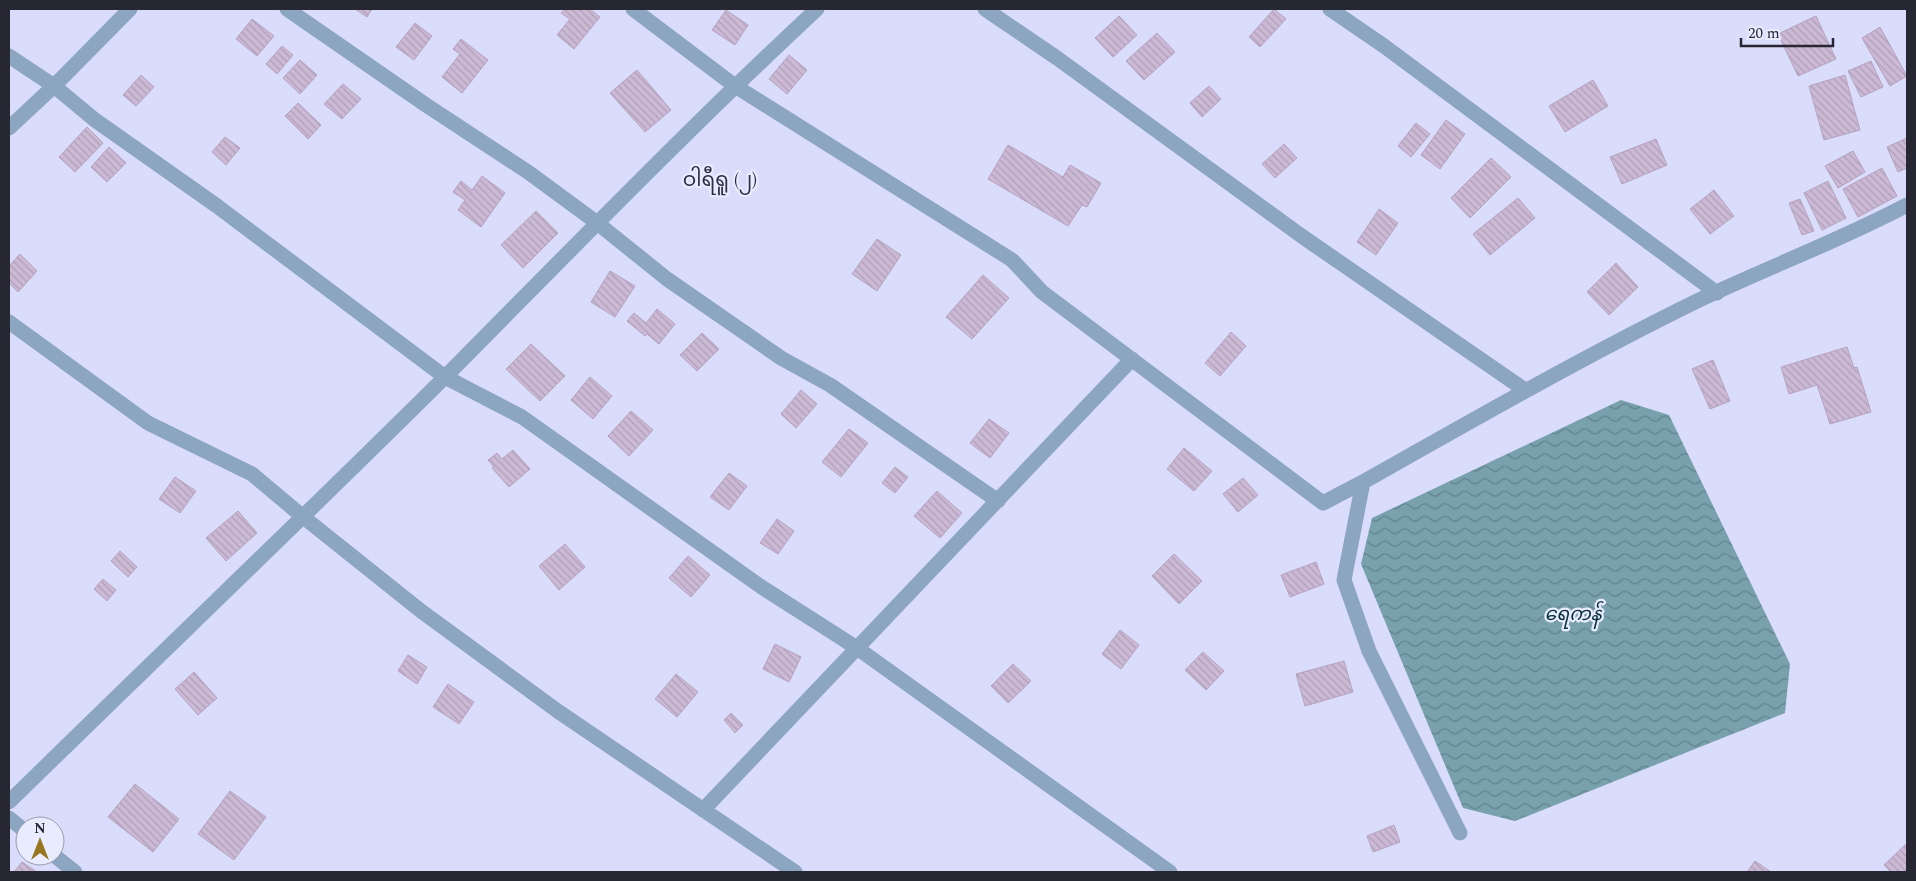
<svg xmlns="http://www.w3.org/2000/svg" width="1916" height="881" font-family="Spectral,'Noto Sans Myanmar',serif">
  <style>
    .water { fill: url(#water-waves) }
    .building { fill: url(#building-back-hatch); stroke: #b5a3be }
    .lines { fill: none; stroke-linecap: round; stroke-linejoin: round }
    .street { stroke: #8ca5c0; stroke-width: 15 }
    .labels { text-anchor: middle; stroke-width: 4.5; stroke-linejoin: round; paint-order: stroke }
    .water-label { font-size: 19px; font-style: italic; fill: #08323b; stroke: #e9ebfe }
    .quarter-label { font-size: 20px; fill: #2d2e46; stroke: #e9ebfe }
  </style>
  <defs>
    <pattern id="water-waves" width="16" height="10" patternUnits="userSpaceOnUse" patternTransform="scale(1.25)"><rect width="16" height="10" fill="#78a1ad"/><path d="M0 5q4-4 8 0t8 0" fill="none" stroke="#62838d"/></pattern>
    <pattern id="building-back-hatch" width="6" height="6" patternUnits="userSpaceOnUse" patternTransform="scale(1.25)"><rect width="6" height="6" fill="#ccb9d5"/><path d="M-1 5l2 2M0 0l6 6M5-1l2 2" fill="none" stroke="#af9fb7"/></pattern>
  </defs>
  <rect width="100%" height="100%" fill="#dadcfc"/>
  <path class="water" d="M 1621,400 L 1669,415 L 1790,664 L 1785,713 L 1515,821 L 1463,808 L 1361,564 L 1372,518 Z"/>
  <path class="building" d="M 355,9 L 372,9 L 367,17 Z
    M 565,9 L 590,9 L 600,17 L 574,49 L 557,35 L 570,19 L 561,13 Z
    M 1274,9 L 1286,19 L 1260,47 L 1249,37 Z
    M 726,10 L 748,25 L 735,45 L 712,30 Z
    M 1119,16 L 1137,35 L 1113,57 L 1095,38 Z
    M 1816,16 L 1836,59 L 1798,76 L 1778,34 Z
    M 252,19 L 274,36 L 257,56 L 236,39 Z
    M 415,23 L 432,36 L 414,60 L 396,47 Z
    M 1880,27 L 1907,76 L 1890,86 L 1862,38 Z
    M 1157,33 L 1175,52 L 1144,80 L 1126,61 Z
    M 461,39 L 488,60 L 462,93 L 442,77 L 460,54 L 453,49 Z
    M 282,46 L 293,55 L 277,74 L 266,64 Z
    M 789,55 L 807,70 L 787,94 L 769,79 Z
    M 300,60 L 317,75 L 300,94 L 283,78 Z
    M 1871,61 L 1883,87 L 1861,97 L 1848,71 Z
    M 637,70 L 671,110 L 645,132 L 610,93 Z
    M 141,75 L 154,87 L 136,106 L 123,95 Z
    M 1845,75 L 1860,130 L 1824,140 L 1809,86 Z
    M 1593,80 L 1608,106 L 1565,132 L 1549,106 Z
    M 343,84 L 361,99 L 342,119 L 324,104 Z
    M 1209,86 L 1221,99 L 1202,117 L 1190,103 Z
    M 298,103 L 321,125 L 308,139 L 285,116 Z
    M 1446,120 L 1465,134 L 1440,169 L 1421,155 Z
    M 1416,123 L 1430,134 L 1411,157 L 1398,146 Z
    M 87,127 L 103,143 L 75,172 L 59,157 Z
    M 225,137 L 240,148 L 226,165 L 212,152 Z
    M 1907,138 L 1907,168 L 1898,172 L 1887,147 Z
    M 1656,139 L 1667,165 L 1622,184 L 1610,157 Z
    M 1284,144 L 1297,158 L 1275,178 L 1262,164 Z
    M 1008,145 L 1063,177 L 1070,165 L 1101,183 L 1087,207 L 1082,205 L 1068,226 L 988,179 Z
    M 109,147 L 126,163 L 107,182 L 91,167 Z
    M 1853,151 L 1865,172 L 1838,188 L 1825,166 Z
    M 1491,158 L 1511,177 L 1470,218 L 1451,198 Z
    M 1882,168 L 1897,196 L 1858,217 L 1843,189 Z
    M 482,176 L 505,193 L 481,227 L 458,210 L 465,200 L 453,192 L 461,181 L 472,190 Z
    M 1828,181 L 1846,218 L 1822,230 L 1804,193 Z
    M 1714,190 L 1734,216 L 1710,234 L 1690,209 Z
    M 1518,198 L 1535,218 L 1490,255 L 1473,234 Z
    M 1800,199 L 1814,231 L 1802,235 L 1789,203 Z
    M 1379,209 L 1398,223 L 1376,255 L 1357,242 Z
    M 536,211 L 558,233 L 523,268 L 501,245 Z
    M 877,239 L 901,255 L 877,291 L 852,274 Z
    M 20,254 L 37,271 L 18,292 L 9,283 L 9,266 Z
    M 1616,263 L 1638,287 L 1609,315 L 1587,292 Z
    M 610,271 L 635,286 L 615,317 L 591,302 Z
    M 983,275 L 1009,298 L 972,339 L 946,317 Z
    M 657,309 L 675,324 L 659,344 L 647,334 L 645,336 L 627,321 L 634,313 L 646,323 Z
    M 1231,332 L 1246,346 L 1220,376 L 1205,363 Z
    M 702,333 L 719,349 L 697,371 L 680,355 Z
    M 531,344 L 565,376 L 540,401 L 506,369 Z
    M 1847,347 L 1854,368 L 1857,367 L 1871,412 L 1830,424 L 1817,385 L 1789,394 L 1781,367 Z
    M 1713,360 L 1730,401 L 1710,409 L 1692,369 Z
    M 590,377 L 612,396 L 593,419 L 571,400 Z
    M 801,390 L 817,404 L 796,428 L 781,414 Z
    M 631,411 L 653,430 L 629,456 L 608,436 Z
    M 989,419 L 1009,433 L 990,458 L 970,443 Z
    M 849,429 L 868,443 L 841,477 L 822,462 Z
    M 1184,448 L 1212,471 L 1194,491 L 1167,469 Z
    M 513,450 L 530,469 L 509,487 L 492,468 L 494,467 L 488,460 L 497,453 L 502,459 Z
    M 895,467 L 908,477 L 895,493 L 882,483 Z
    M 729,473 L 747,486 L 729,510 L 710,497 Z
    M 175,477 L 196,491 L 180,513 L 159,499 Z
    M 1243,478 L 1258,495 L 1238,512 L 1223,494 Z
    M 937,491 L 962,513 L 940,538 L 914,516 Z
    M 238,511 L 257,533 L 226,561 L 206,538 Z
    M 777,519 L 794,531 L 778,554 L 760,543 Z
    M 565,544 L 585,567 L 559,590 L 539,566 Z
    M 120,551 L 137,567 L 128,577 L 111,561 Z
    M 1174,554 L 1202,581 L 1179,604 L 1152,576 Z
    M 688,556 L 710,575 L 691,597 L 669,578 Z
    M 1316,562 L 1324,584 L 1290,597 L 1281,575 Z
    M 103,579 L 116,590 L 107,601 L 94,589 Z
    M 1120,630 L 1139,645 L 1121,669 L 1102,654 Z
    M 775,644 L 801,657 L 789,682 L 763,669 Z
    M 1203,652 L 1224,671 L 1206,690 L 1185,670 Z
    M 408,655 L 427,667 L 417,684 L 398,671 Z
    M 1344,661 L 1353,692 L 1305,706 L 1296,674 Z
    M 1013,664 L 1031,681 L 1008,703 L 991,686 Z
    M 194,672 L 217,698 L 198,715 L 175,689 Z
    M 676,674 L 698,692 L 677,717 L 655,699 Z
    M 448,684 L 474,702 L 459,724 L 433,707 Z
    M 731,713 L 743,725 L 735,733 L 724,720 Z
    M 135,784 L 179,819 L 153,852 L 108,817 Z
    M 230,791 L 266,817 L 234,860 L 198,834 Z
    M 1394,825 L 1400,842 L 1373,852 L 1367,836 Z
    M 1907,843 L 1907,872 L 1891,872 L 1884,865 Z
    M 1755,861 L 1771,872 L 1747,872 Z
    M 22,862 L 37,872 L 14,872 Z"/>
  <g class="lines">
    <path class="street" d="M 130,9 L 54,86 L 95,120 L 217,206 L 445,377 L 522,417 L 760,586 L 857,648 L 1170,872
      M 287,9 L 426,105 L 528,172 L 596,222 L 667,279 L 781,358 L 830,385 L 998,501
      M 633,9 L 735,86 L 1012,260 L 1042,292 L 1323,503 L 1363,482
      M 985,9 L 1057,58 L 1303,237 L 1525,390
      M 1330,9 L 1384,46 L 1717,293
      M 9,56 L 54,86 L 9,128
      M 9,322 L 148,423 L 252,474 L 302,516 L 421,611 L 559,712 L 795,872
      M 9,802 C 154,660 301,520 445,377 C 568,253 689,128 817,9
      M 703,810 L 1132,359
      M 9,818 L 25,831
      M 1460,833 L 1369,651 L 1344,580 L 1363,482 C 1473,420 1583,357 1697,301 C 1766,268 1839,241 1907,205
      M 55,856 L 75,872"/>
  </g>
  <g class="labels">
    <g class="water-label">
      <text x="1573" y="620">ရေကန်</text>
    </g>
    <g class="quarter-label">
      <text x="720" y="186">ဝါရီရူ (၂)</text>
    </g>
  </g>
  <rect width="1916" height="881" fill="none" stroke="#262733" stroke-width="20"/>
  <g transform="translate(40 841)"><circle r="24" fill="#e9ebfe" stroke="#9b9dad"/>
  <path d="M0-4L9 19L0 12L-9 19Z" fill="#96761e"/>
  <text y="-8" font-size="14" font-weight="bold" text-anchor="middle" fill="#262733">N</text>
  </g>
  <path d="M1741 38v8h92v-8" fill="none" stroke="#262733" stroke-width="2.5"/>
  <text x="1748" y="38" font-size="15" fill="#262733" stroke="#e9ebfe" stroke-width="4" paint-order="stroke">20 m</text>
</svg>
